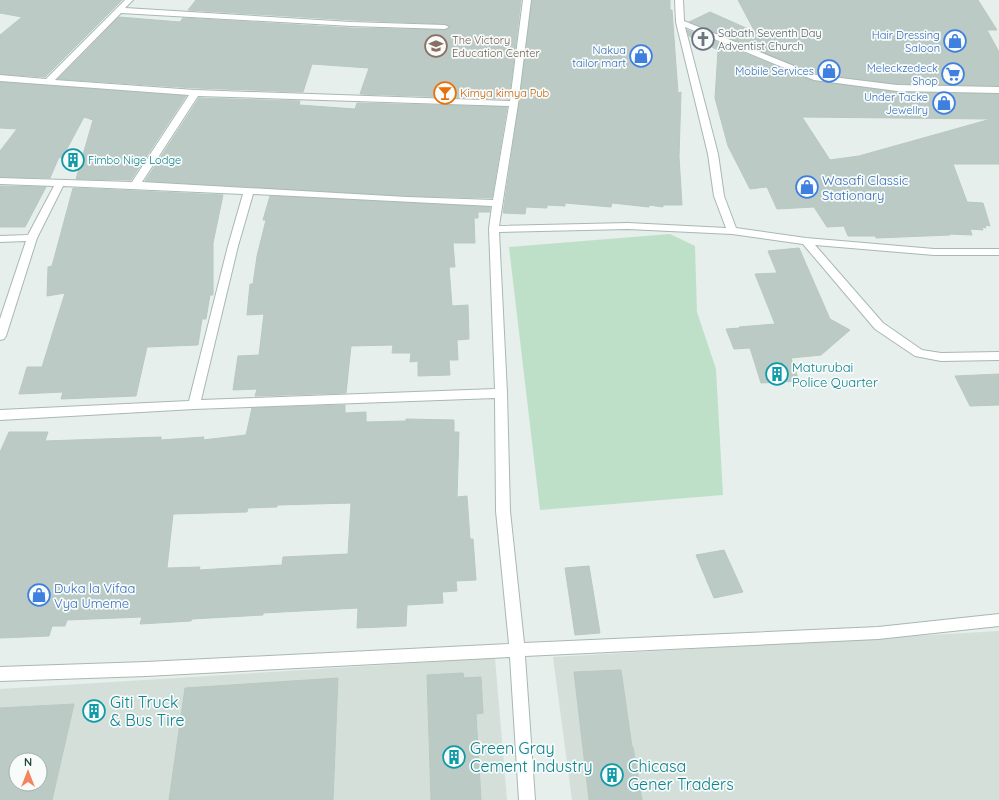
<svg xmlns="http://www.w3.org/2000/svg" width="999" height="800" font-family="Quicksand,sans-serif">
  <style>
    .built { fill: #d4dfda; fill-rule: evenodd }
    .green { fill: #bfe0c8 }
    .building { fill: #bbcac4; stroke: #b8c9c2; fill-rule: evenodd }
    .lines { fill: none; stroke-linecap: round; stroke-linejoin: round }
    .minor-casing { stroke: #a8b8b2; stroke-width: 2 }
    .minor { fill: #fff; fill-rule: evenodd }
    .labels { text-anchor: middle; stroke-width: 3.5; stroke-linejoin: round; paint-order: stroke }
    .far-worship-label { font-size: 11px; fill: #5b616d; stroke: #f7fbf9; text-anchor: start }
    .far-shop-label { font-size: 11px; fill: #366cbe; stroke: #f7fbf9; text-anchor: end }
    .far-education-label { font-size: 11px; fill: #785e54; stroke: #f7fbf9; text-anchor: start }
    .far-food-label { font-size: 11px; fill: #c56008; stroke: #f7fbf9; text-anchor: start }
    .far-culture-label { font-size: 11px; fill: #0d838f; stroke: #f7fbf9; text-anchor: start }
    .shop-label { font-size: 13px; fill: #366cbe; stroke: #f7fbf9; text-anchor: start }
    .culture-label { font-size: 13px; fill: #0d838f; stroke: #f7fbf9; text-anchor: start }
    .near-culture-label { font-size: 16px; fill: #0d838f; stroke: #f7fbf9; text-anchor: start }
  </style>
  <rect width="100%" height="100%" fill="#e6efeb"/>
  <path class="built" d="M 999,631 L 999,800 L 572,800 L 553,657 Z
    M 495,658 L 507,800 L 0,800 L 0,689 ZM 16,760 L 40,760 L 40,784 L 16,784 Z"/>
  <path class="green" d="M 670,234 L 695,246 L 697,312 L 716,369 L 723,495 L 540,510 L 509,247 Z"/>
  <path class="building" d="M 0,0 L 122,0 L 45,77 L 0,74 L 0,35 L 22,17 L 0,13 Z
    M 196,0 L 521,0 L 509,99 L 360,94 L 369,68 L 312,64 L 303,92 L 195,88 L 58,79 L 119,17 L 180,22 L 183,18 L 351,28 L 445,30 L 450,28 L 445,24 L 351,20 L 188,10 Z
    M 532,0 L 670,0 L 670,10 L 672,10 L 678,93 L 681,92 L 679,157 L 682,205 L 663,205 L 663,207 L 649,205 L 649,207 L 612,203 L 611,207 L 565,203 L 565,206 L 547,205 L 547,208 L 526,207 L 525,214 L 503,213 L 519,104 Z
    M 738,0 L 978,0 L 997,30 L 987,30 L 999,52 L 999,86 L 897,84 L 816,74 L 689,22 L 710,12 L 755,32 Z
    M 687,30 L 814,81 L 897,92 L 999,94 L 999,164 L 953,164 L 967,202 L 983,203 L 990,226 L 985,225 L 986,228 L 982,227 L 983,230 L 970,229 L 972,235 L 949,234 L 950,235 L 876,238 L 875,236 L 848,236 L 844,226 L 827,227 L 814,207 L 777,209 L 767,187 L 750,189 L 728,146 L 715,98 L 718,50 L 689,36 ZM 802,117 L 991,119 L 859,156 L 830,160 Z
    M 0,82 L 186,96 L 131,180 L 76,179 L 93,120 L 84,117 L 62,158 L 59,157 L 50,178 L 0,177 L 0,151 L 17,129 L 0,128 Z
    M 199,98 L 300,101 L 299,105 L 355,109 L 357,103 L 507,107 L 492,198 L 407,196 L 145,181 Z
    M 0,186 L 46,187 L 25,227 L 0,227 Z
    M 73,188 L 223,195 L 213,243 L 213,295 L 210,295 L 206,319 L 202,319 L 198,345 L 147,347 L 136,396 L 61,399 L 63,392 L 19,394 L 27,367 L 42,367 L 65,293 L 47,296 L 48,267 L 52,266 Z
    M 270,196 L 490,207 L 490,212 L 478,212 L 478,218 L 474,218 L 475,243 L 453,243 L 455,267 L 449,267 L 452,306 L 468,305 L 469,339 L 457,340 L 458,360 L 449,360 L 450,375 L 418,376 L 418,361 L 410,362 L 411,353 L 392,353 L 393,345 L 351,346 L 346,393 L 255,396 L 257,389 L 233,390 L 238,356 L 259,355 L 264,314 L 247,315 L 250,284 L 253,284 L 257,256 L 266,220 L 263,220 Z
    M 799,248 L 830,319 L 850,330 L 821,355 L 791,358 L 799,381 L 761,383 L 750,348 L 734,349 L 726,329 L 740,328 L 739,327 L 775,324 L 755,274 L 777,273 L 768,251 Z
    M 999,374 L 999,405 L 970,406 L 955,376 Z
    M 345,405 L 345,413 L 366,412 L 366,422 L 406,421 L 406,419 L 454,420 L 454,432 L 459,432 L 457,497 L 467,496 L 470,539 L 473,539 L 476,580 L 456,581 L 457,591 L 442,592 L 443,603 L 407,605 L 406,626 L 357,628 L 358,608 L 263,613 L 263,615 L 192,619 L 191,621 L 140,624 L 142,617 L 67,620 L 65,626 L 52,626 L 49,636 L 0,638 L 0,452 L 9,432 L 48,432 L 45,441 L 161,437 L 161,440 L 204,437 L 203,440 L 246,435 L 252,408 ZM 351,503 L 348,554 L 283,557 L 282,565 L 199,570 L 200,567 L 167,568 L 173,514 L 247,512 L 248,508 L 277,507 L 277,505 Z
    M 724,550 L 743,592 L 714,598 L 696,555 Z
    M 589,566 L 600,633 L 575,635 L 565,568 Z
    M 621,670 L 632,747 L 633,747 L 642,800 L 589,800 L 574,672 Z
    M 463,673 L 464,678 L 481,677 L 483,713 L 476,714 L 481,800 L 431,800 L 427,675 Z
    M 338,678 L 333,800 L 169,800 L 185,688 Z
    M 74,704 L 52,800 L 0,800 L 0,708 ZM 16,760 L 40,760 L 40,784 L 16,784 Z"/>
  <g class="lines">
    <g class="minor-casing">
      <path id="minor" d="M 125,0 L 133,0 L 125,8 L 351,22 L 445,25 L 449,27 L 445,29 L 351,26 L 121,13 L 55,80 L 195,90 L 510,101 L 523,0 L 531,0 L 518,104 L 499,226 L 628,223 L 726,228 L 714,196 L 708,154 L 676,22 L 675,0 L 683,0 L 684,21 L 816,75 L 897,85 L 999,87 L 999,93 L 897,91 L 814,80 L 685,27 L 718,154 L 724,196 L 736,228 L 806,238 L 934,249 L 999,249 L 999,255 L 934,255 L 815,245 L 883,323 L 922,350 L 941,353 L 999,352 L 999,360 L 941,361 L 915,356 L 875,329 L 803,244 L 732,234 L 628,229 L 499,232 L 507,393 L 510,511 L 524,643 L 878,627 L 999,614 L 999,626 L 878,639 L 525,656 L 535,800 L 519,800 L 510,657 L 146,676 L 0,681 L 0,667 L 146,662 L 509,644 L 496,511 L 495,398 L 194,409 L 0,420 L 0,410 L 189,401 L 228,246 L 243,194 L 63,186 L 37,238 L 6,336 L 4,339 L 0,340 L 0,319 L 26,241 L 0,242 L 0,236 L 28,235 L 54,186 L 0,184 L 0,178 L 132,182 L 189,95 L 0,81 L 0,75 L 46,79 ZM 198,96 L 509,106 L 493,200 L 407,197 L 142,182 ZM 253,194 L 492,206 L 489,229 L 495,389 L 201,400 L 238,246 Z"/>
    </g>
    <use href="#minor" class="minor"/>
  </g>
  <defs>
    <g id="church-ring" transform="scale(1.15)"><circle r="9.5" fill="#f7fbf9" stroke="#6b7280" stroke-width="1.5"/><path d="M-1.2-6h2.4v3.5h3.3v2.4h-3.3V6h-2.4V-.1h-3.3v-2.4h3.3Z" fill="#6b7280"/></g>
    <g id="shop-ring" transform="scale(1.15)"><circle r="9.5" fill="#f7fbf9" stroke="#3f7fe0" stroke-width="1.5"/><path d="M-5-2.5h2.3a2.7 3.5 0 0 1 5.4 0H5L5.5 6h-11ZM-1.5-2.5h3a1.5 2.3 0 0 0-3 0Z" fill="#3f7fe0"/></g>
    <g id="school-ring" transform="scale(1.15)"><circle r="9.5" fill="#f7fbf9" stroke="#8d6e63" stroke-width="1.5"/><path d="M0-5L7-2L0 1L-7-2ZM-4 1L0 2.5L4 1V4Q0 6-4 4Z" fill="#8d6e63"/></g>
    <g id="supermarket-ring" transform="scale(1.15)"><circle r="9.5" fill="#f7fbf9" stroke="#3f7fe0" stroke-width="1.5"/><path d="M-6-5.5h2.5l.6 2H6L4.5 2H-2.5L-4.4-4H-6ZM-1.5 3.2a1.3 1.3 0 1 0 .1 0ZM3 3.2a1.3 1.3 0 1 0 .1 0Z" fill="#3f7fe0"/></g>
    <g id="bar-ring" transform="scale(1.15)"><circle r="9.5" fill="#f7fbf9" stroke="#e8710a" stroke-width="1.5"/><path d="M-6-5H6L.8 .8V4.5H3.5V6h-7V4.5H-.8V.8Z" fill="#e8710a"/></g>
    <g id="building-ring" transform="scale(1.15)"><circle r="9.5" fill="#f7fbf9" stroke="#0f9aa8" stroke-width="1.5"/><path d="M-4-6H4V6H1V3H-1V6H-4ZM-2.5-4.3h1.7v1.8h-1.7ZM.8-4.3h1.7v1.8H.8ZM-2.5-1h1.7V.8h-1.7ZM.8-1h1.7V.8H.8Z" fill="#0f9aa8"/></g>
  </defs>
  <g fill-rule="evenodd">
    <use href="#church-ring" x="703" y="39"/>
    <use href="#shop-ring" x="955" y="41"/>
    <use href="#school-ring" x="436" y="46"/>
    <use href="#shop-ring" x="641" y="56"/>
    <use href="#shop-ring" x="829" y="71"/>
    <use href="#supermarket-ring" x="953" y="74"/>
    <use href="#bar-ring" x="445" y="93"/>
    <use href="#shop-ring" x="944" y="103"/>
    <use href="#building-ring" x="73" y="160"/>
    <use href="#shop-ring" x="807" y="187"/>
    <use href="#building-ring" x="777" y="374"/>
    <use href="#shop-ring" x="39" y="595"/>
    <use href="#building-ring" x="94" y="711"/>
    <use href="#building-ring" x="454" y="757"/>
    <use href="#building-ring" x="612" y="775"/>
  </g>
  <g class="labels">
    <g class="far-worship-label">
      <text x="718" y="37">Sabath Seventh Day<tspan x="718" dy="13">Adventist Church</tspan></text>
    </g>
    <g class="far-shop-label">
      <text x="940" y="39">Hair Dressing<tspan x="940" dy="13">Saloon</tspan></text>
      <text x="626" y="54">Nakua<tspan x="626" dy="13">tailor mart</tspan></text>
      <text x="938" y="72">Meleckzedeck<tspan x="938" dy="13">Shop</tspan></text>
      <text x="814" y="75">Mobile Services</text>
      <text x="928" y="101">Under Tacke<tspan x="928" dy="13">Jewellry</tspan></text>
    </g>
    <g class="far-education-label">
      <text x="452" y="44">The Victory<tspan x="452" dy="13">Education Center</tspan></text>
    </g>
    <g class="far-food-label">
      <text x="460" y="97">Kimya kimya Pub</text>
    </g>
    <g class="far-culture-label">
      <text x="88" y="164">Fimbo Nige Lodge</text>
    </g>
    <g class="shop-label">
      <text x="822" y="185">Wasafi Classic<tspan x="822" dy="15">Stationary</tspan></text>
      <text x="54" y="593">Duka la Vifaa<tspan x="54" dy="15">Vya Umeme</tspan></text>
    </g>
    <g class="culture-label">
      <text x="792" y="372">Maturubai<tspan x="792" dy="15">Police Quarter</tspan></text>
    </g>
    <g class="near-culture-label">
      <text x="110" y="708">Giti Truck<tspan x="110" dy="18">&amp; Bus Tire</tspan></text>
      <text x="470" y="754">Green Gray<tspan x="470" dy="18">Cement Industry</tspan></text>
      <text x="628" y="772">Chicasa<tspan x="628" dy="18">Gener Traders</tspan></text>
    </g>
  </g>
  <g transform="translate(28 772)"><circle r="19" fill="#f7fbf9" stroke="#a3b1ad"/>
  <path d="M0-3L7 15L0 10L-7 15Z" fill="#f4845f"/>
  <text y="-6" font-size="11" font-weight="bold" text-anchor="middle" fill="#24423a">N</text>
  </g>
</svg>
